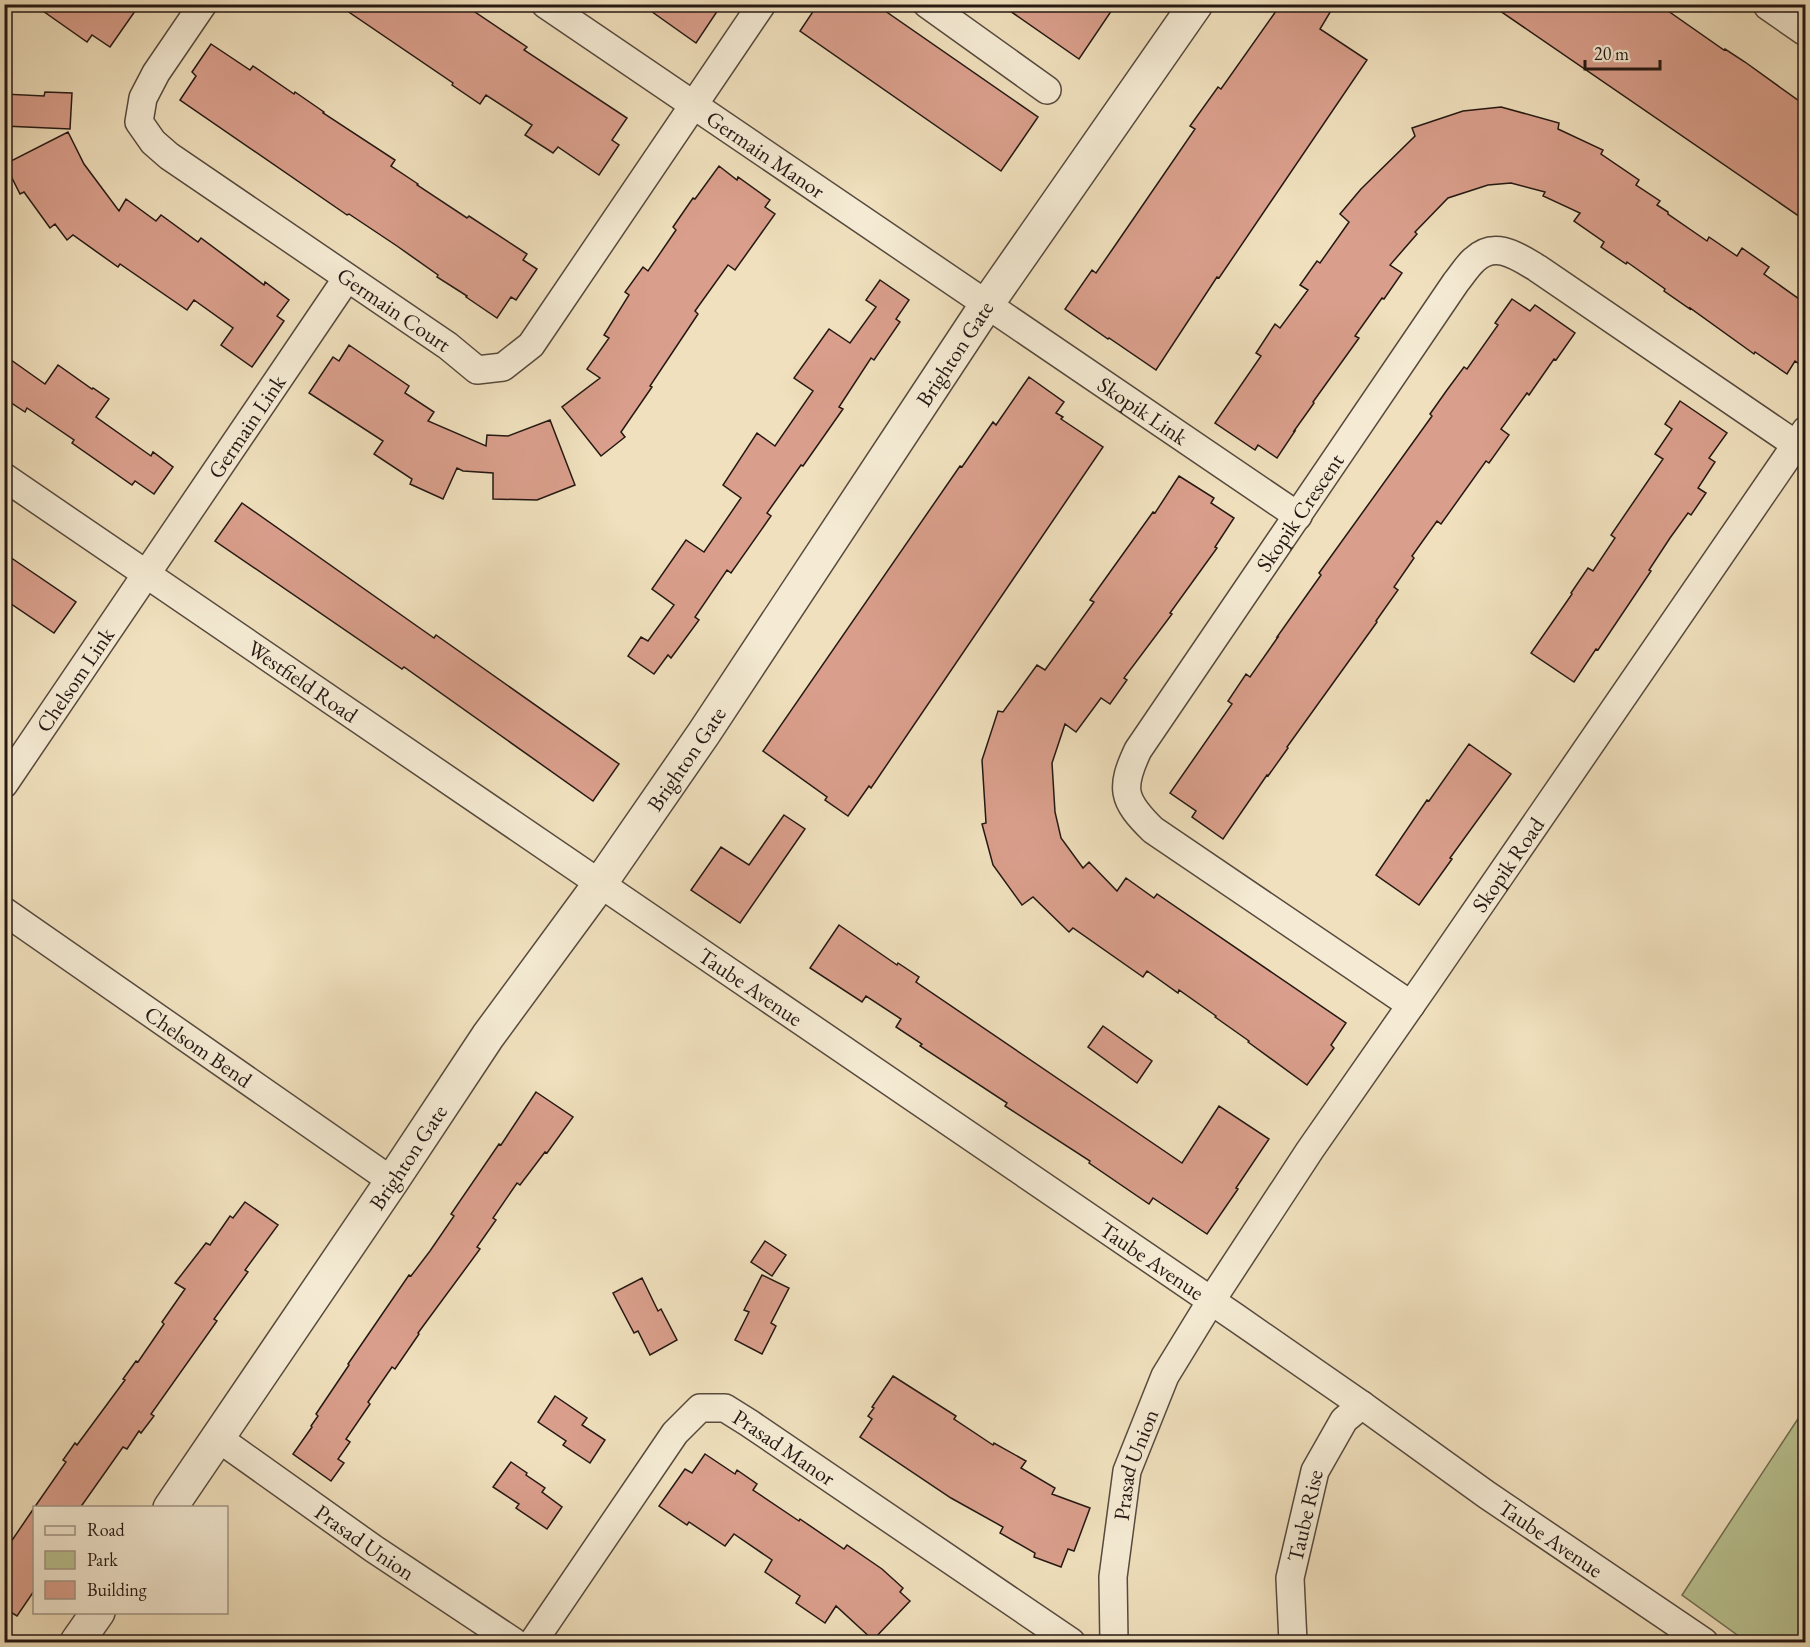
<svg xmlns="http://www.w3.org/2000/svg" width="1810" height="1647" font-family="'EB Garamond',serif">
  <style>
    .green { fill: #b9c291; stroke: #6e6d52; stroke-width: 1.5 }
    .building { fill: #da9f8c; stroke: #241813; stroke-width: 1.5 }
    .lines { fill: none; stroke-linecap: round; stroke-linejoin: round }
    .minor-casing { stroke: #574a3e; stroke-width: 30 }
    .tertiary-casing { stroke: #574a3e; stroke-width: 36 }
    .minor { stroke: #f5ebd4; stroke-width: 27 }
    .tertiary { stroke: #f5ebd4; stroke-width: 33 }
    .labels { text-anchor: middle; stroke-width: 5; stroke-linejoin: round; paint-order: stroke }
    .street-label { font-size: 22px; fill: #241813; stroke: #f5ebd4 }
  </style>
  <rect width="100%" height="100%" fill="#f0e0bd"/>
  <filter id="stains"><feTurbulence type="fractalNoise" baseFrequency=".00333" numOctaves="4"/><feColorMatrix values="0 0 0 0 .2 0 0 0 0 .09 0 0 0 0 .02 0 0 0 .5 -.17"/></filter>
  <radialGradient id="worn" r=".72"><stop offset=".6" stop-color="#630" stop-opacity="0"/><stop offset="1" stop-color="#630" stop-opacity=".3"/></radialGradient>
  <path class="green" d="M 1805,1408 L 1805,1642 L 1747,1642 L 1682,1595 Z"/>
  <path class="building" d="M 33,4 L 140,4 L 110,47 L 92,35 L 87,42 Z
    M 337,4 L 463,4 L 527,47 L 524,50 L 627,118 L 612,140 L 619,145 L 599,175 L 558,147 L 553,153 L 525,135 L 532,125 L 486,95 L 480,104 L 452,85 L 453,83 Z
    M 641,4 L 722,4 L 696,43 Z
    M 818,4 L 875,4 L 1038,117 L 1001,171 L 800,31 Z
    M 1000,4 L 1116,4 L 1079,59 Z
    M 1281,4 L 1335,4 L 1320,29 L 1367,60 L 1219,278 L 1217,277 L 1156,370 L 1109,338 L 1108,339 L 1065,309 L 1092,270 L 1096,273 L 1114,247 L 1195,129 L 1190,126 L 1218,87 L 1221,89 Z
    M 1490,4 L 1658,4 L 1724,50 L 1725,49 L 1745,62 L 1806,106 L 1806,221 Z
    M 211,44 L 250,70 L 253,66 L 294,94 L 295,92 L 324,112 L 323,113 L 395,160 L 391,166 L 418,184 L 417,185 L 467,218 L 469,216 L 527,254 L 523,260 L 537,269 L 516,300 L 511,297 L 497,318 L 466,297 L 467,296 L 437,277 L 438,275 L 397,246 L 349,214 L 347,215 L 180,100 L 196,76 L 192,72 Z
    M 45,92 L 72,93 L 70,129 L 4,126 L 4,94 L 44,96 Z
    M 1501,107 L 1559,123 L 1558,129 L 1603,150 L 1601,154 L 1639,180 L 1636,185 L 1660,201 L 1657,205 L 1668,212 L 1668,214 L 1707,241 L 1709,237 L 1737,256 L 1742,248 L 1769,267 L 1764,274 L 1806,304 L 1806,369 L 1795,361 L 1787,374 L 1755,352 L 1754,354 L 1690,308 L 1690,309 L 1664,291 L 1665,289 L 1627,262 L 1626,264 L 1601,247 L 1604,242 L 1574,221 L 1580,213 L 1543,196 L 1545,192 L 1511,183 L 1488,185 L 1448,198 L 1415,232 L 1417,234 L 1390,265 L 1402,273 L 1384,299 L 1382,298 L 1355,336 L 1359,338 L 1313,402 L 1314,403 L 1294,431 L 1295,431 L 1277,458 L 1258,445 L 1255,450 L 1215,423 L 1261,356 L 1256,353 L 1275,324 L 1280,328 L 1308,290 L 1300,285 L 1317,261 L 1320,263 L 1349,222 L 1340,214 L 1361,189 L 1415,136 L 1412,128 L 1463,111 Z
    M 68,132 L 84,164 L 119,211 L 126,199 L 156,221 L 161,215 L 198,242 L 201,238 L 264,285 L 265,282 L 289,300 L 277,316 L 284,321 L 252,367 L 221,345 L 233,328 L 194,300 L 187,310 L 120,264 L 118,267 L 73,235 L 67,240 L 55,224 L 50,228 L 24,192 L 20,194 L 5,164 Z
    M 719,166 L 737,180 L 738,177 L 770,200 L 765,207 L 775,214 L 735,270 L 728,265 L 695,311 L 698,314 L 650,386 L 652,387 L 621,432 L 625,437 L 601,456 L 562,407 L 600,378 L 587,369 L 609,338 L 604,335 L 629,295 L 625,292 L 643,267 L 648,271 L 676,230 L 673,227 L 693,198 L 695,199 Z
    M 880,280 L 909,300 L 896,319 L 900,322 L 874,360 L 871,358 L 839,407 L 843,409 L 803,466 L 801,465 L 767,513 L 771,516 L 731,573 L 727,570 L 695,617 L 699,620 L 671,658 L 668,655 L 654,674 L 628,656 L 641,637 L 648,641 L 674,605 L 652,589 L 686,540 L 704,552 L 741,498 L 723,485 L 757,433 L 775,446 L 813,391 L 794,378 L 829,329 L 850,343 L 876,307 L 866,300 Z
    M 1512,299 L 1530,311 L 1535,305 L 1575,333 L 1556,360 L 1554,359 L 1529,395 L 1527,393 L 1501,429 L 1509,435 L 1489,463 L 1486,461 L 1441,524 L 1437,521 L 1412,556 L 1414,558 L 1394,587 L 1398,590 L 1376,621 L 1377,622 L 1287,747 L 1288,748 L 1268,776 L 1267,775 L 1223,839 L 1192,817 L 1196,811 L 1170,793 L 1232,704 L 1228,701 L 1246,674 L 1250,677 L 1278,637 L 1277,637 L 1321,575 L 1319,573 L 1432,416 L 1430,414 L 1447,390 L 1464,367 L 1467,369 L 1498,325 L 1495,323 Z
    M 349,345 L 409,386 L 405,393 L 434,412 L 428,421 L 486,446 L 487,435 L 508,436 L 550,420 L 575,485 L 537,500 L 493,499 L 493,473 L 463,471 L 457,468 L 443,499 L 410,484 L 412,479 L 374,454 L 383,441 L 309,393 L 333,357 L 339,361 Z
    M 4,355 L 45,384 L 58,365 L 92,389 L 93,388 L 109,399 L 96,417 L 151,456 L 153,452 L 173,467 L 154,494 L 135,481 L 132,485 L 72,443 L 74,440 L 27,408 L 25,412 L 4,398 Z
    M 1029,377 L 1064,402 L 1056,413 L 1063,417 L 1061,419 L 1103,447 L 871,788 L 869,786 L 848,816 L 825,800 L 827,797 L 763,751 L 960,466 L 962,467 L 993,422 L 996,425 Z
    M 1680,401 L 1727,433 L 1709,458 L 1715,462 L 1698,488 L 1706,493 L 1691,515 L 1688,513 L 1670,538 L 1649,570 L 1651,571 L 1598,650 L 1596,649 L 1574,682 L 1531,653 L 1572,594 L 1571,593 L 1588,568 L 1593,571 L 1615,538 L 1611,535 L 1663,459 L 1655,454 L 1672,429 L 1665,424 Z
    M 1179,476 L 1214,498 L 1211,503 L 1234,518 L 1215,547 L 1217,548 L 1170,613 L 1172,614 L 1124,678 L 1127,680 L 1110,704 L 1101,698 L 1076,732 L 1065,724 L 1052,763 L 1055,812 L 1061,838 L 1083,868 L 1089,862 L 1117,891 L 1126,878 L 1154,898 L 1157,894 L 1346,1023 L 1331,1045 L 1334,1048 L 1307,1085 L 1248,1042 L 1249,1041 L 1215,1017 L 1216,1016 L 1179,990 L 1178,993 L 1147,971 L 1143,977 L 1073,928 L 1069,932 L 1033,897 L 1022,905 L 993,865 L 982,824 L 986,823 L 982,760 L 998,711 L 1003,712 L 1037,665 L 1045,670 L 1094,602 L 1090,600 L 1153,512 L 1155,513 Z
    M 242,503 L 434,638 L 436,635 L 619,764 L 593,801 L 404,667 L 402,669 L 215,541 Z
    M 4,553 L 76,602 L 54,633 L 4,599 Z
    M 1469,744 L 1511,774 L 1450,858 L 1452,859 L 1419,905 L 1376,875 L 1427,800 L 1429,801 Z
    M 784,815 L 805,829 L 740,923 L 691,890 L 721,847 L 749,865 Z
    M 839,925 L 897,965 L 898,963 L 919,977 L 916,982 L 1182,1163 L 1219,1106 L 1269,1139 L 1236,1188 L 1238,1189 L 1207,1234 L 1153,1198 L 1149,1204 L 1089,1163 L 1090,1161 L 1005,1106 L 1007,1103 L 920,1046 L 922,1044 L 896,1027 L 901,1019 L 866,996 L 862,1002 L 810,968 Z
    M 1103,1026 L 1152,1061 L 1137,1083 L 1088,1047 Z
    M 536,1092 L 573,1117 L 547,1153 L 545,1152 L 520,1185 L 517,1183 L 493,1218 L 496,1220 L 477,1247 L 480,1249 L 418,1333 L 419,1334 L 395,1369 L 392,1367 L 368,1402 L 370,1404 L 346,1439 L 350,1442 L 338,1459 L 344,1463 L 331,1481 L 293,1454 L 312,1427 L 311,1426 L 318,1416 L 316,1414 L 349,1365 L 348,1364 L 361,1345 L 409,1275 L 411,1276 L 430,1251 L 454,1216 L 451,1214 L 499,1144 L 501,1145 Z
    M 245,1202 L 278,1225 L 245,1270 L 248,1272 L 214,1319 L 217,1321 L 151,1414 L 154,1416 L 141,1433 L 139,1431 L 127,1449 L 123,1447 L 80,1508 L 34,1508 L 66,1462 L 63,1460 L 75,1443 L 77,1445 L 125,1380 L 123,1379 L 136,1361 L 138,1362 L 164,1324 L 162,1322 L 185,1289 L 175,1283 L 206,1243 L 210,1245 L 230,1216 L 233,1218 Z
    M 765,1241 L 786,1255 L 772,1276 L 751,1262 Z
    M 762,1275 L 789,1288 L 771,1323 L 776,1326 L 762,1354 L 735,1340 L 749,1312 L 744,1310 Z
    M 642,1278 L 658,1311 L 661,1309 L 677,1340 L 650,1355 L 638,1331 L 634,1333 L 613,1293 Z
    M 893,1376 L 956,1416 L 954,1419 L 993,1445 L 994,1443 L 1026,1461 L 1021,1468 L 1055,1488 L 1052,1494 L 1090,1508 L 1074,1551 L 1068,1549 L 1061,1567 L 1034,1557 L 1035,1553 L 1000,1533 L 1003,1527 L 951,1498 L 860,1437 L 872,1419 L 868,1416 L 874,1408 L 872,1407 Z
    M 555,1396 L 587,1418 L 582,1425 L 605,1440 L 590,1463 L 563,1445 L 566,1441 L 538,1422 Z
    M 705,1454 L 735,1474 L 737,1470 L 757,1484 L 753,1490 L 799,1521 L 800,1519 L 844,1549 L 847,1545 L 882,1569 L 903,1588 L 900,1592 L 910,1601 L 873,1640 L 836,1606 L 825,1623 L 796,1603 L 800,1596 L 765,1572 L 772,1560 L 734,1534 L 725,1546 L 689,1522 L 687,1525 L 659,1506 L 685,1469 L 692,1473 Z
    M 511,1462 L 527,1473 L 526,1475 L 545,1488 L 542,1492 L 562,1507 L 547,1529 L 516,1508 L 519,1504 L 493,1487 Z
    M 34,1508 L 34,1591 L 17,1616 L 4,1608 L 4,1552 Z"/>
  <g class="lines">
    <g class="minor-casing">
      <g id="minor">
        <path id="s1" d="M 203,4 L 156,73 L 143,98 L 139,122 L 153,142 L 169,156 L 448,346 L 477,370 L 503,367 L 531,345 L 762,4"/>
        <path id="s2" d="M 545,4 L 1298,516"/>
        <path d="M 927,4 L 1047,90"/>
        <path id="s3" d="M 4,477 L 1235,1317 L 1362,1405 L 1487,1495 L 1704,1642"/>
        <path id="s4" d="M 4,784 L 347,278"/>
        <path id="s5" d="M 4,911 L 392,1181"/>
        <path id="s6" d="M 1411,1005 L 1153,830 C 1122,800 1120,788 1138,750 L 1456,282 C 1462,275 1467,266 1474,260 C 1495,240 1517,256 1537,268 L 1795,444"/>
        <path id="s7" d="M 218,1438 L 374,1549 L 514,1642"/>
        <path id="s8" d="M 533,1642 L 675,1433 L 700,1408 L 725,1408 L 749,1423 L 1071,1642"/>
        <path id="s9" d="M 1114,1642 L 1113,1577 L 1127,1471 L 1165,1376 L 1211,1301 L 1310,1150 L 1427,982 L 1806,430"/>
        <path id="s10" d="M 1293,1642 L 1290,1578 L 1315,1471 L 1344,1420 L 1362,1405"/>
      </g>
    </g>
    <g class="tertiary-casing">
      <g id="tertiary">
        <path d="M 1770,4 L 1806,29"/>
        <path id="s11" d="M 170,1508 L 392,1181 L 488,1036 L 599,885 L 704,733 L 987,304 L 1196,4"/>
        <path d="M 77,1642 L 98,1612"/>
      </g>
    </g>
    <use href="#minor" class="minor"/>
    <use href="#tertiary" class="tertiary"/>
  </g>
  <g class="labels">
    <g class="street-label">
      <text dy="8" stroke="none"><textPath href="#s2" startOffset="267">Germain Manor</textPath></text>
      <text dy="8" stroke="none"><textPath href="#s1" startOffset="454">Germain Court</textPath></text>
      <text dy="8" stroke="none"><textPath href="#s11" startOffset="1396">Brighton Gate</textPath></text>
      <text dy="8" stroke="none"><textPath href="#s2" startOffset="723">Skopik Link</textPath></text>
      <text dy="8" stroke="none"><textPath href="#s4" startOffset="432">Germain Link</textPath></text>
      <text dy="8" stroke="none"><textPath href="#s6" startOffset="690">Skopik Crescent</textPath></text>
      <text dy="8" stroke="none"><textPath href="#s4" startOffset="126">Chelsom Link</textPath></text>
      <text dy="8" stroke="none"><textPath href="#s3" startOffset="362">Westfield Road</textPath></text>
      <text dy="8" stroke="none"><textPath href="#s11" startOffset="910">Brighton Gate</textPath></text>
      <text dy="8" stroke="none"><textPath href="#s9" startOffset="890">Skopik Road</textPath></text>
      <text dy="8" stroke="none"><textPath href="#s3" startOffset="904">Taube Avenue</textPath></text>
      <text dy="8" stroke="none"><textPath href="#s5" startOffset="237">Chelsom Bend</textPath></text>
      <text dy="8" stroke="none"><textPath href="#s11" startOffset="424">Brighton Gate</textPath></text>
      <text dy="8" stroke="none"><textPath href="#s3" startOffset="1390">Taube Avenue</textPath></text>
      <text dy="8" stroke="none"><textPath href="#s8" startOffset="384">Prasad Manor</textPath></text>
      <text dy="8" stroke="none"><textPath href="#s9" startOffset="180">Prasad Union</textPath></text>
      <text dy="8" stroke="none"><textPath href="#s10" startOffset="128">Taube Rise</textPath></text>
      <text dy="8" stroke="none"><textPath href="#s3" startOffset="1876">Taube Avenue</textPath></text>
      <text dy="8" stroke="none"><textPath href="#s7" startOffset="180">Prasad Union</textPath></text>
    </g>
  </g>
  <rect width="1810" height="1647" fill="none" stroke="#f0e0bd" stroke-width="24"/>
  <rect x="6" y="6" width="1798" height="1635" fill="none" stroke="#241813" stroke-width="3"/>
  <rect x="12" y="12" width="1786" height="1623" fill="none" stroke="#241813" stroke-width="1.5"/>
  <rect x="33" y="1506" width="195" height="108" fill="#f5ebd4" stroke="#a19787" stroke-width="1.5"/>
  <rect x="45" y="1526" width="30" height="9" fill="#f5ebd4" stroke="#a19787" stroke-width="1.5"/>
  <text x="87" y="1536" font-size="18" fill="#241813">Road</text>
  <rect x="45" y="1551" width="30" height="18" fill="#b9c291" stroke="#a19787" stroke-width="1.5"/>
  <text x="87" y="1566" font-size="18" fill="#241813">Park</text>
  <rect x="45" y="1581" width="30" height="18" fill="#da9f8c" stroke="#a19787" stroke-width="1.5"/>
  <text x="87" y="1596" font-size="18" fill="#241813">Building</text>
  <path d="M1585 60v9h75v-9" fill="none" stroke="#241813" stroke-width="3"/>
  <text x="1594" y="60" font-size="18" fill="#241813" stroke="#f5ebd4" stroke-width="4.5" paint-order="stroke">20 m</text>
  <rect width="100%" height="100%" filter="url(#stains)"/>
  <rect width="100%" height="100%" fill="url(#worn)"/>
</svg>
